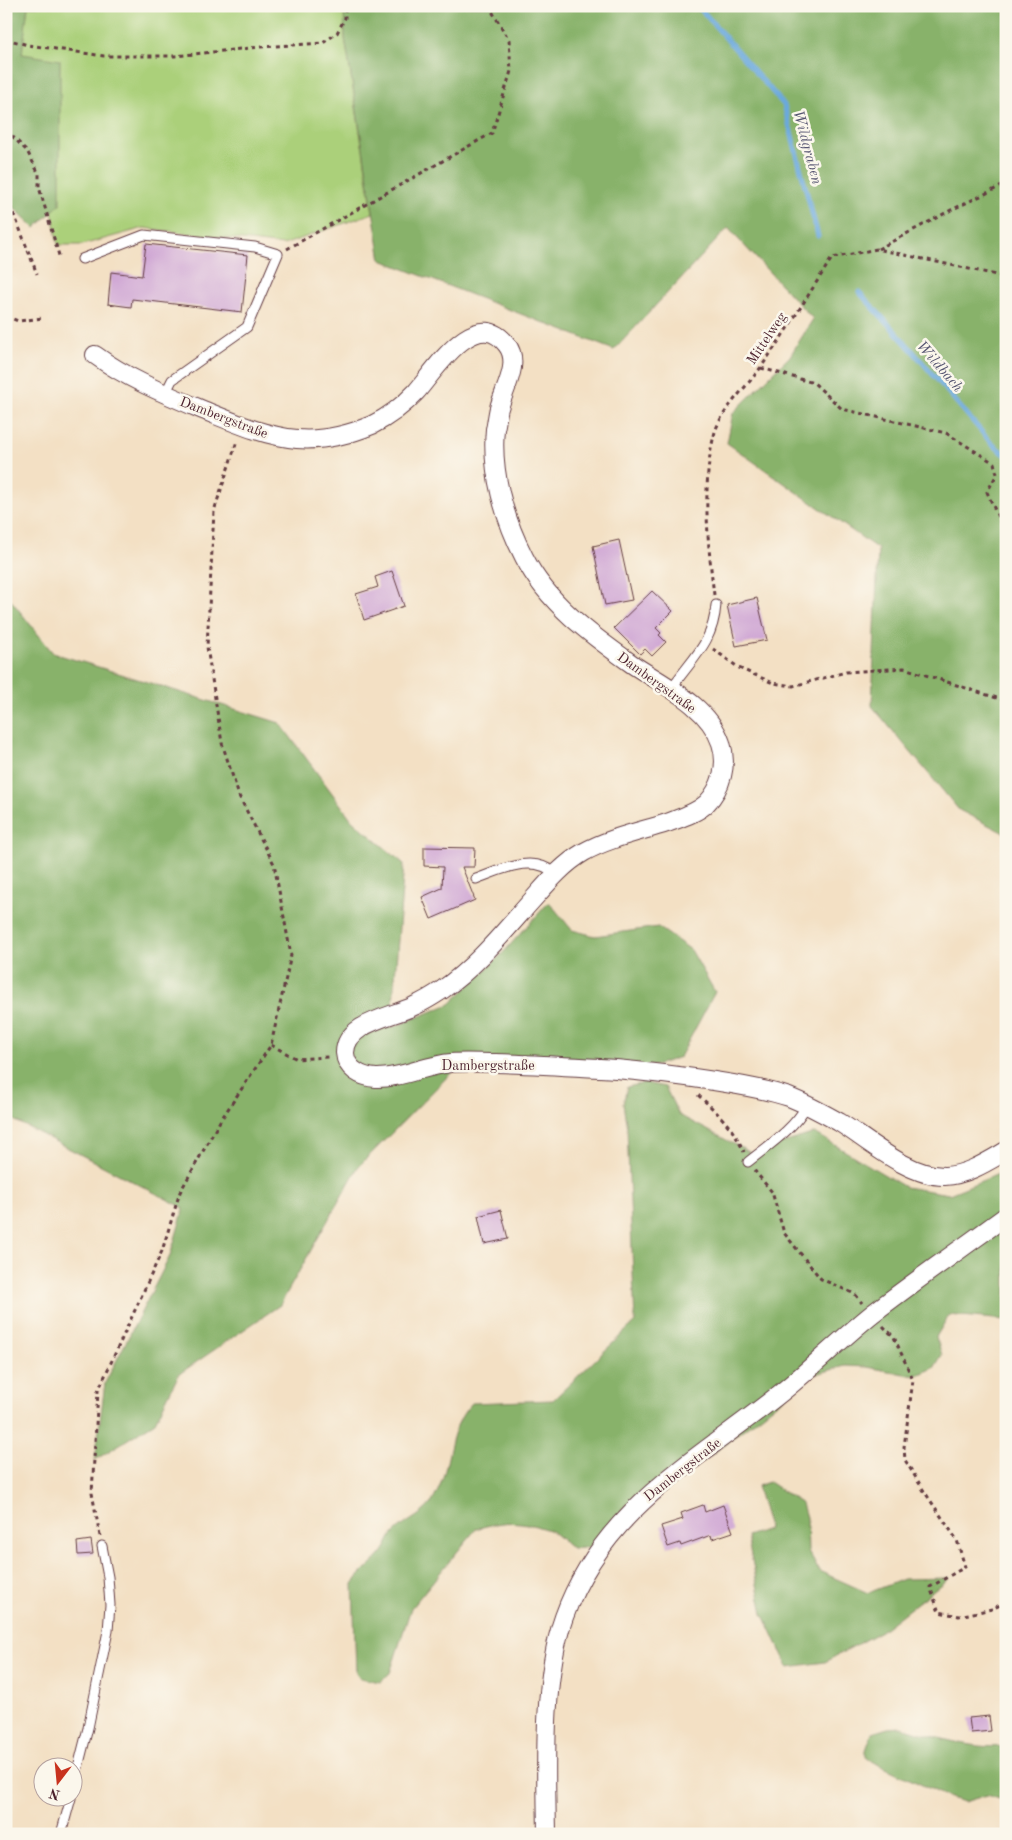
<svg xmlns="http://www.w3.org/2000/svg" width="1012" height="1840" font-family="'Old Standard TT',serif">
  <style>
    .green { fill: #abd07a; stroke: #7a7852 }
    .forest { fill: #88b26a; stroke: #69684a }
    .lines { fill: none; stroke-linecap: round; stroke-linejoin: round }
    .stream { stroke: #6ba9dd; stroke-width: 5 }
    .building { fill: #cfa6d4 }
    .service-casing { stroke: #633c42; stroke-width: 11 }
    .minor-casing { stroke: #633c42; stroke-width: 20 }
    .path { stroke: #633c42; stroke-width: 3; stroke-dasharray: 4 4; stroke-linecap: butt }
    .service { stroke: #fff; stroke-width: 9 }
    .minor { stroke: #fff; stroke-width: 18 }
    .labels { text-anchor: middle; stroke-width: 5; stroke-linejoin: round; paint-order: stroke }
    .street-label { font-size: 14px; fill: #4a1f2b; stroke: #fbf7ec }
    .water-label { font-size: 15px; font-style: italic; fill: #575672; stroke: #fbf7ec }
  </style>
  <rect width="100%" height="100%" fill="#fbf7ec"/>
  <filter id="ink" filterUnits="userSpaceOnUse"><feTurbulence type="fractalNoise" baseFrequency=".02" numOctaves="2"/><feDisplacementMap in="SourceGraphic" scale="10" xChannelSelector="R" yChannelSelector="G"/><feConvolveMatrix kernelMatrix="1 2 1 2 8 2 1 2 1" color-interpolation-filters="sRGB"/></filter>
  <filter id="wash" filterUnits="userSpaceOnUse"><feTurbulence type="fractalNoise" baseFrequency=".0096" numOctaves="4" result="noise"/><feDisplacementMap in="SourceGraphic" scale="20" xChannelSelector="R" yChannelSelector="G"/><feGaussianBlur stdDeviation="1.12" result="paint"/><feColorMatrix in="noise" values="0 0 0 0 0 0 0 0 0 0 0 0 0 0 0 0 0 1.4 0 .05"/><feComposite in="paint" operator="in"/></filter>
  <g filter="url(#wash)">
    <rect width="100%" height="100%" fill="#f3e0c4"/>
    <path class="green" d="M 28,6 L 344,6 L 345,38 L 373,213 L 283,245 L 144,228 L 82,245 L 58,245 L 52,211 L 60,204 L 21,54 Z"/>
    <path class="forest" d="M 6,6 L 28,6 L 22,54 L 60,60 L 60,204 L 35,228 L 6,200 Z
      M 344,6 L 1006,6 L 1006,834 L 959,810 L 872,706 L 878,549 L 727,443 L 733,413 L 790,356 L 813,319 L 728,228 L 614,350 L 381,260 L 345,38 Z
      M 6,594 L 53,653 L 280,723 L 352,820 L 404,864 L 391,1028 L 450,1004 L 501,955 L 549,902 L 572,930 L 595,936 L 658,927 L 691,950 L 715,992 L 680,1057 L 654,1066 L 464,1060 L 358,1167 L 280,1305 L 179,1374 L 155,1422 L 95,1460 L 105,1383 L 170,1256 L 184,1208 L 6,1116 Z
      M 645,1083 L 665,1087 L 679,1115 L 751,1153 L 815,1133 L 905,1187 L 949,1194 L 1006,1171 L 1006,1320 L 949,1315 L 936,1337 L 942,1355 L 934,1368 L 915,1376 L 867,1367 L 845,1366 L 813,1375 L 595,1546 C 563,1552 573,1546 551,1531 C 547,1529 541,1528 536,1526 C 514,1520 498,1522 476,1529 L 411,1608 L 390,1673 L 380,1682 L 360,1678 L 356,1672 L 353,1584 C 362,1571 373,1564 382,1553 C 387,1547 389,1539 394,1533 C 413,1515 428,1516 439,1488 C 452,1457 448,1428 472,1403 L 553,1400 L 635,1322 L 627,1128 L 623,1104 L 627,1087 Z
      M 769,1482 L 802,1504 L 807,1521 L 808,1551 L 819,1571 L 868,1593 L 904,1579 L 949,1578 L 881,1631 L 825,1662 L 788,1667 L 763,1613 L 747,1536 L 769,1529 L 757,1486 Z
      M 901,1727 C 934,1736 971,1750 1006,1746 L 1006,1801 L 987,1795 L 964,1802 L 950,1798 L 873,1762 L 866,1757 L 866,1750 L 872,1733 L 888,1728 Z"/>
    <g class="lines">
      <path class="stream" d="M 697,6 L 705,14 L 784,105 L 818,236
        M 859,292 L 911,349 L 992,444 L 1006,455"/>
    </g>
    <g id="blocks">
      <path class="building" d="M 146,244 L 248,255 L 242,312 L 132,299 L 131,307 L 108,304 L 111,272 L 142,276 Z
        M 619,540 L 632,600 L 605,605 L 593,546 Z
        M 392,571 L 404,606 L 364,620 L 356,594 L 378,587 L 375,577 Z
        M 652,591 L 673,611 L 656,628 L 661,633 L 659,635 L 666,642 L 652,656 L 645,649 L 640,654 L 614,628 Z
        M 757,598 L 767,640 L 736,646 L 727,605 Z
        M 424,847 L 475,848 L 474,867 L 462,867 L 475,900 L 431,919 L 422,897 L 442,888 L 443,867 L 424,866 Z
        M 501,1210 L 508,1239 L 484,1244 L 478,1216 Z
        M 703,1505 L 705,1512 L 723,1505 L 733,1532 L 712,1539 L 711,1535 L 681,1546 L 680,1543 L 668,1547 L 661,1526 L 683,1519 L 681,1513 Z
        M 91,1540 L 93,1554 L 78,1555 L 77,1542 Z
        M 989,1716 L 991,1731 L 971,1733 L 969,1718 Z"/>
    </g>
  </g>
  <g filter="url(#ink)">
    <use href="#blocks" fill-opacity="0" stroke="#633c42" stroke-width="1"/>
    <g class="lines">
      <g class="service-casing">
        <path id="service" d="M 82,259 L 144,235 L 255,247 L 278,254 L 247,327 L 172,380 L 165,394
          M 671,689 C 692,658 713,644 716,605
          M 476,879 C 501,870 533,853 556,874
          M 748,1162 C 769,1145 793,1130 807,1105
          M 72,1791 L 88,1728 L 108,1631 L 110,1605 L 108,1577 L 102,1546
          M 61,1834 L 71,1798"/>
      </g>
      <g class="minor-casing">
        <path id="minor" d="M 95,355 C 128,379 165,394 203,410 C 233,422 264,436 297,439 C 322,441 348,435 372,425 C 388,417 403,406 416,392 C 434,372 476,303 507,345 C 521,363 504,389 499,408 C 498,410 496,427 495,429 C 491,472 504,518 524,557 C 547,603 591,635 632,664 C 663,685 708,705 721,743 C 728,764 722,788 706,804 C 695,814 680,818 667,823 C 639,832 609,838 584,852 C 565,863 550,880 535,897 C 506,929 478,965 442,990 C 433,996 423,1002 414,1006 C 392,1017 345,1023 345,1053 C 346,1069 361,1077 376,1078 C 398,1079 427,1065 451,1063 C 466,1062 481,1063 495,1063 C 535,1064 576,1067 616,1069 C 649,1072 682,1076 714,1081 C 740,1085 765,1089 789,1097 C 806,1104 823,1113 839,1122 C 868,1140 909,1177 945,1176 C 967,1175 987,1162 1006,1151
          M 547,1834 C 546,1768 542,1679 564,1617 C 603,1508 698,1460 782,1392 C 813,1367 841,1339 872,1314 C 916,1280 961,1249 1006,1216"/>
      </g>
      <path class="path" d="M 6,39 L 28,45 L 104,56 L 175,56 L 260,47 L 323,43 L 337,33 L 345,18 L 345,6
        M 6,130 L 27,151 L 39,174 L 39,187 L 60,259
        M 6,199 L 16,219 L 37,274
        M 287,249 L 492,133 L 511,71 L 509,40 L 489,6
        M 878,249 L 951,210 L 1006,184
        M 6,316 L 18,321 L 44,318
        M 761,368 L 814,383 L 842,409 L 946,433 L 994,463 L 997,474 L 987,492 L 1002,526 L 1006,529
        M 714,595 C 708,545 701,481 715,432 C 722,409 747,387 761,367 C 786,332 808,295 832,258 L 877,249 L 1006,277
        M 713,649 L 739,668 L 773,683 L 793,686 L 846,672 L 904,668 L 1006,701
        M 271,1045 L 297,1059 L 329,1057
        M 698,1095 C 718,1113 733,1127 744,1152
        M 754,1170 L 772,1192 L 784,1233 L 821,1279 L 855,1294 L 862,1303
        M 883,1326 L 894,1337 L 913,1380 L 904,1447 L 905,1460 L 924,1491 L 957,1540 L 965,1567 L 930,1587 L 939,1612 L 959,1616 L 992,1609 L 1006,1602
        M 100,1536 L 92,1493 L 98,1391 L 162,1251 L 180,1192 L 220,1121 L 271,1045 L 291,955 L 274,864 L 239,796 L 222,743 L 207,647 L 214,511 L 237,441"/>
      <use href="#service" class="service"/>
      <use href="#minor" class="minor"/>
    </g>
  </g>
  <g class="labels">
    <g class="street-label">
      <text transform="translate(766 338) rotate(-56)" y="5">Mittelweg</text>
      <text transform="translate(224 417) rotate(21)" y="5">Dambergstraße</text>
      <text transform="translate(657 682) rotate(36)" y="5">Dambergstraße</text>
      <text x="488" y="1070">Dambergstraße</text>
      <text transform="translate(682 1469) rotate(-38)" y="5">Dambergstraße</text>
    </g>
    <g class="water-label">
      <text transform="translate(808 147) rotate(75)" y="5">Wildgraben</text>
      <text transform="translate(940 366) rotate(49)" y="5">Wildbach</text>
    </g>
  </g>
  <rect width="1012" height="1840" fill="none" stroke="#fbf7ec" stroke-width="25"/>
  <g transform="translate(58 1782) rotate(196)"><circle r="24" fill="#fbf7ec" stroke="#b4a19f"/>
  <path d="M0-4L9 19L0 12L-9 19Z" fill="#c8321e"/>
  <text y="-8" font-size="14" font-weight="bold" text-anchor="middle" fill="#4a1f2b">N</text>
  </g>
</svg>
